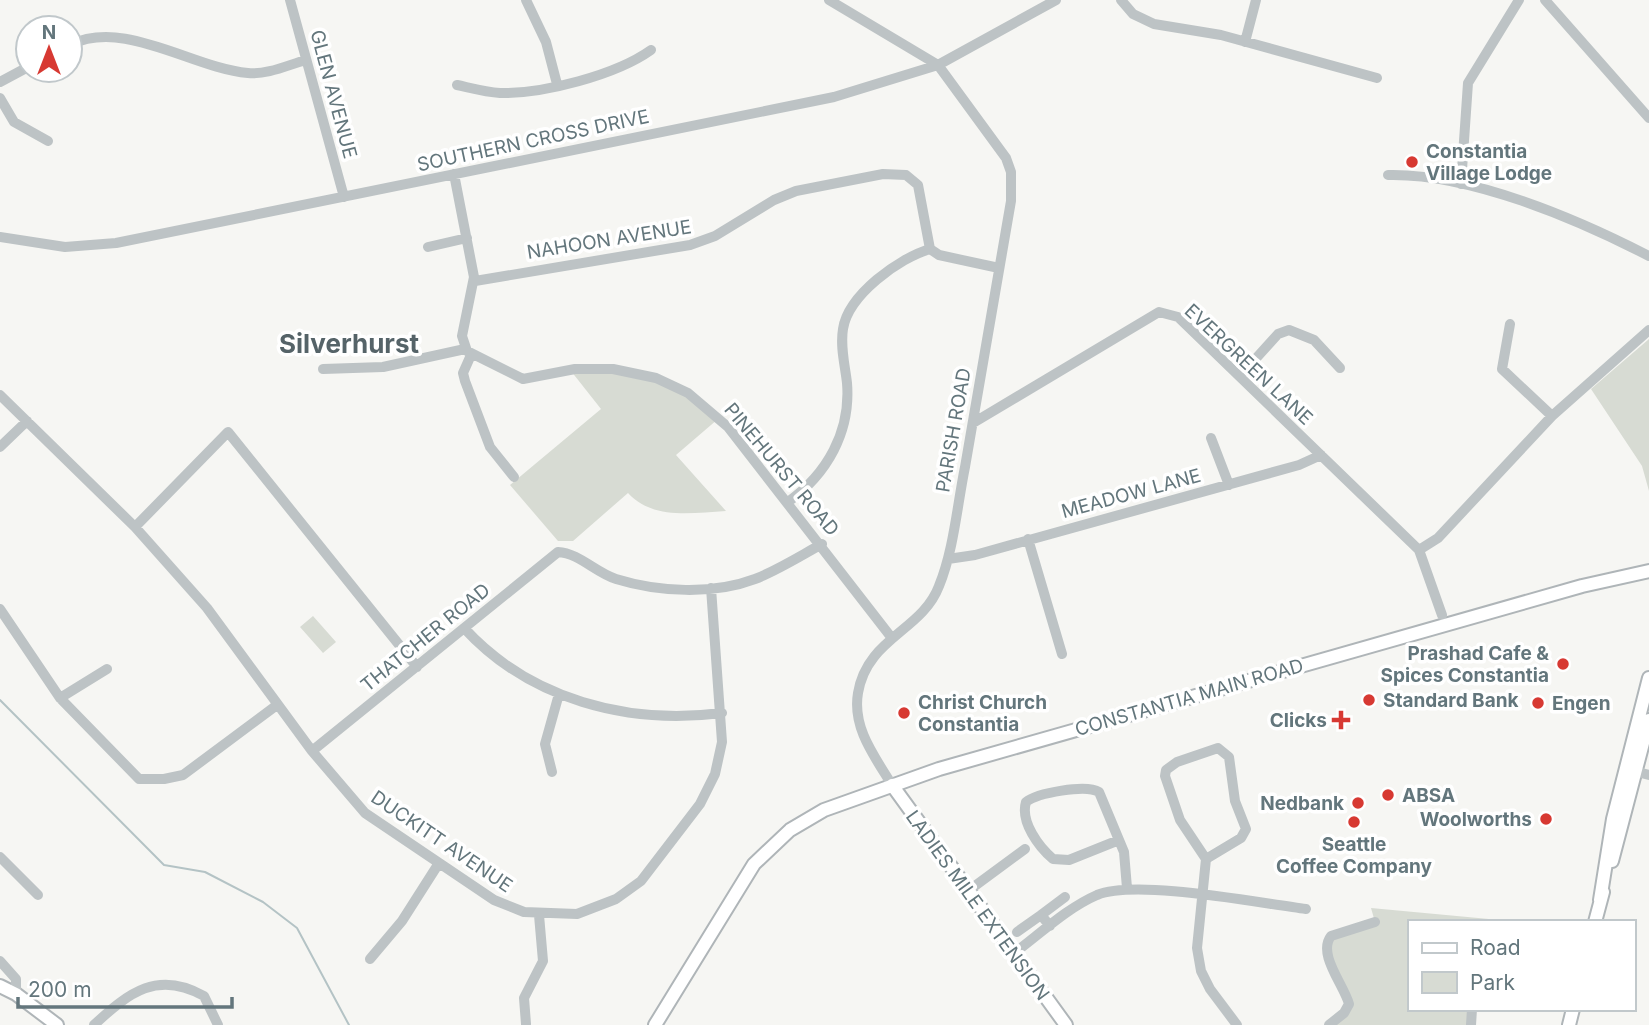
<svg xmlns="http://www.w3.org/2000/svg" width="1649" height="1025" font-family="Inter,sans-serif">
  <style>
    .green { fill: #d7dbd3 }
    .lines { fill: none; stroke-linecap: round; stroke-linejoin: round }
    .stream { stroke: #b4c3c5; stroke-width: 2 }
    .major-casing { stroke: #afb5b8; stroke-width: 16 }
    .minor { stroke: #bdc3c5; stroke-width: 10 }
    .major { stroke: #fff; stroke-width: 12 }
    .poi-dot { fill: #d73932; stroke: #fff; stroke-width: 2.5 }
    .labels { text-anchor: middle; stroke-width: 7; stroke-linejoin: round; paint-order: stroke }
    .street-label { font-size: 19px; fill: #63767c; stroke: #fff }
    .poi-label { font-size: 19px; font-weight: bold; fill: #63767c; stroke: #fff; text-anchor: start }
    .district-label { font-size: 26px; font-weight: bold; fill: #556368; stroke: #fff }
  </style>
  <rect width="100%" height="100%" fill="#f6f6f3"/>
  <path class="green" d="M 1649,339 L 1649,491 L 1642,466 L 1591,389 Z
    M 571,371 L 640,375 L 687,395 L 718,419 L 676,455 L 726,511 C 691,513 653,520 628,493 L 573,541 L 558,541 L 510,485 L 601,409 Z
    M 313,616 L 336,642 L 323,653 L 300,627 Z
    M 1371,908 L 1521,922 L 1409,922 L 1409,1009 L 1473,1009 L 1472,1025 L 1329,1025 L 1347,1011 L 1328,955 L 1328,940 L 1375,922 Z"/>
  <g class="lines">
    <path class="stream" d="M 0,700 L 164,865 L 205,872 L 263,902 L 297,928 L 349,1025"/>
    <g class="major-casing">
      <path id="major" d="M 892,785 L 1066,1025
        M 1612,861 L 1649,720
        M 1600,900 L 1613,819 L 1649,678
        M 1595,922 L 1603,892
        M 0,986 L 16,994 L 57,1025
        M 655,1025 L 754,864 L 790,830 L 824,810 L 939,769 L 1582,586 L 1649,571
        M 1569,1025 L 1573,1009"/>
    </g>
    <path class="minor" d="M 290,0 L 344,197
      M 526,0 L 546,42 L 557,84
      M 829,0 L 938,65 L 1006,158 L 1011,172 L 1011,201 C 996,289 981,378 965,467 C 957,506 954,549 939,586 C 922,631 867,638 858,693 C 852,728 875,757 892,785
      M 1121,0 L 1133,14 L 1154,24 L 1221,35 L 1377,78
      M 1545,0 L 1649,118
      M 1245,42 L 1256,0
      M 70,45 C 124,18 192,68 248,73 C 267,75 288,65 306,60
      M 0,82 L 28,67
      M 457,85 C 471,88 486,92 500,93 C 543,94 616,75 651,50
      M 0,98 L 14,122 L 48,141
      M 454,174 L 474,277 L 462,336 L 467,351 L 523,379 L 575,369 L 613,369 L 656,378 L 688,393 L 728,427 L 891,637
      M 1388,175 C 1470,173 1577,219 1649,256
      M 1461,184 L 1468,83 L 1519,0
      M 0,237 L 65,247 L 116,243 L 834,97 L 938,65 L 1056,0
      M 428,247 L 467,238
      M 930,249 L 939,255 L 999,268
      M 475,281 L 690,245 L 715,236 L 774,200 L 796,191 L 883,174 L 906,175 L 918,185 L 930,249
      M 1510,324 L 1502,369 L 1552,416
      M 471,355 L 463,373 L 465,381 L 490,447 L 514,477
      M 323,369 L 383,367 L 465,349
      M 1240,376 L 1278,334 L 1289,330 L 1314,340 L 1340,368
      M 0,395 L 135,527 L 207,608 L 312,751 L 365,813 L 494,900 L 524,912 L 577,914 L 616,899 L 641,881 L 700,804 L 715,774 L 722,742 L 711,588
      M 973,423 L 1159,312 L 1178,317 L 1419,550 L 1442,615
      M 1211,438 L 1229,485
      M 0,447 L 27,421
      M 788,502 C 827,474 851,432 847,383 C 845,365 840,347 843,329 C 848,295 899,258 930,249
      M 135,527 L 228,432 L 417,667
      M 1028,539 L 1062,654
      M 1419,550 L 1438,538 L 1552,416 L 1649,330
      M 948,559 L 975,555 L 1299,465 L 1321,455
      M 0,609 L 60,698 L 139,779 L 164,779 L 183,775 L 277,705
      M 464,628 C 530,700 628,725 722,713
      M 60,698 L 107,669
      M 312,751 L 558,552 C 579,553 596,573 616,579 C 658,592 713,595 755,579 C 778,570 800,556 822,544
      M 1629,770 L 1649,775
      M 552,772 L 545,744 L 559,694
      M 1119,840 L 1069,860 L 1053,859 C 1039,847 1020,822 1026,802 C 1037,793 1086,784 1099,792 L 1124,852 L 1127,888
      M 0,857 L 38,895
      M 1206,859 L 1241,838 L 1246,829 L 1235,801 L 1229,757 L 1218,748 L 1177,762 L 1166,770 L 1165,776 L 1180,820 L 1206,859 L 1197,948 L 1201,971 L 1210,989 L 1237,1025
      M 968,891 L 1025,849
      M 1050,926 L 1041,915 L 1065,897
      M 1017,932 L 1041,915
      M 1013,954 C 1040,934 1067,908 1097,895 C 1137,879 1258,903 1306,909
      M 370,959 L 402,921 L 439,863
      M 0,961 L 16,979 L 16,994
      M 526,1024 L 524,998 L 543,961 L 539,915
      M 94,1025 C 129,992 158,970 204,996 L 218,1025
      M 1329,1025 L 1344,1013 L 1349,1004 C 1344,985 1317,954 1331,936 L 1375,922
      M 1471,1025 L 1472,1009"/>
    <use href="#major" class="major"/>
  </g>
  <g class="poi-dot">
    <circle cx="1412" cy="162" r="7"/>
    <circle cx="1563" cy="664" r="7"/>
    <circle cx="1369" cy="700" r="7"/>
    <circle cx="1538" cy="703" r="7"/>
    <circle cx="904" cy="713" r="7"/>
    <path d="M1337.5 709.5h7v7h7v7h-7v7h-7v-7h-7v-7h7z"/>
    <circle cx="1388" cy="795" r="7"/>
    <circle cx="1358" cy="803" r="7"/>
    <circle cx="1546" cy="819" r="7"/>
    <circle cx="1354" cy="822" r="7"/>
  </g>
  <g class="labels">
    <g class="street-label">
      <text transform="translate(334 94) rotate(75)" y="7">GLEN AVENUE</text>
      <text transform="translate(533 140) rotate(-12)" y="7">SOUTHERN CROSS DRIVE</text>
      <text transform="translate(609 239) rotate(-9)" y="7">NAHOON AVENUE</text>
      <text transform="translate(1249 364) rotate(43)" y="7">EVERGREEN LANE</text>
      <text transform="translate(953 430) rotate(-80)" y="7">PARISH ROAD</text>
      <text transform="translate(782 469) rotate(50)" y="7">PINEHURST ROAD</text>
      <text transform="translate(1131 493) rotate(-15)" y="7">MEADOW LANE</text>
      <text transform="translate(425 637) rotate(-39)" y="7">THATCHER ROAD</text>
      <text transform="translate(1189 697) rotate(-16)" y="7">CONSTANTIA MAIN ROAD</text>
      <text transform="translate(442 841) rotate(34)" y="7">DUCKITT AVENUE</text>
      <text transform="translate(978 905) rotate(54)" y="7">LADIES MILE EXTENSION</text>
    </g>
    <g class="poi-label">
      <text x="1426" y="158">Constantia<tspan x="1426" dy="22">Village Lodge</tspan></text>
      <text x="1549" y="660" text-anchor="end">Prashad Cafe &amp;<tspan x="1549" dy="22">Spices Constantia</tspan></text>
      <text x="1383" y="707">Standard Bank</text>
      <text x="918" y="709">Christ Church<tspan x="918" dy="22">Constantia</tspan></text>
      <text x="1552" y="710">Engen</text>
      <text x="1327" y="727" text-anchor="end">Clicks</text>
      <text x="1402" y="802">ABSA</text>
      <text x="1344" y="810" text-anchor="end">Nedbank</text>
      <text x="1532" y="826" text-anchor="end">Woolworths</text>
      <text x="1354" y="851" text-anchor="middle">Seattle<tspan x="1354" dy="22">Coffee Company</tspan></text>
    </g>
    <g class="district-label">
      <text x="349" y="353">Silverhurst</text>
    </g>
  </g>
  <rect x="1408" y="920" width="228" height="91" fill="#ffffff" stroke="#c1c8cb" stroke-width="2"/>
  <rect x="1422" y="943" width="35" height="10" fill="#ffffff" stroke="#c1c8cb" stroke-width="2"/>
  <text x="1470" y="955" font-size="21" fill="#63767c">Road</text>
  <rect x="1422" y="972" width="35" height="21" fill="#d7dbd3" stroke="#c1c8cb" stroke-width="2"/>
  <text x="1470" y="990" font-size="21" fill="#63767c">Park</text>
  <g transform="translate(49 49)"><circle r="33" fill="#ffffff" stroke="#c1c8cb" stroke-width="2"/>
  <path d="M0-5L12 26L0 18L-12 26Z" fill="#d73932"/>
  <text y="-10" font-size="19" font-weight="bold" text-anchor="middle" fill="#63767c">N</text>
  </g>
  <path d="M18 997v10h214v-10" fill="none" stroke="#63767c" stroke-width="3.5"/>
  <text x="28" y="997" font-size="21" fill="#63767c" stroke="#ffffff" stroke-width="5" paint-order="stroke">200 m</text>
</svg>
